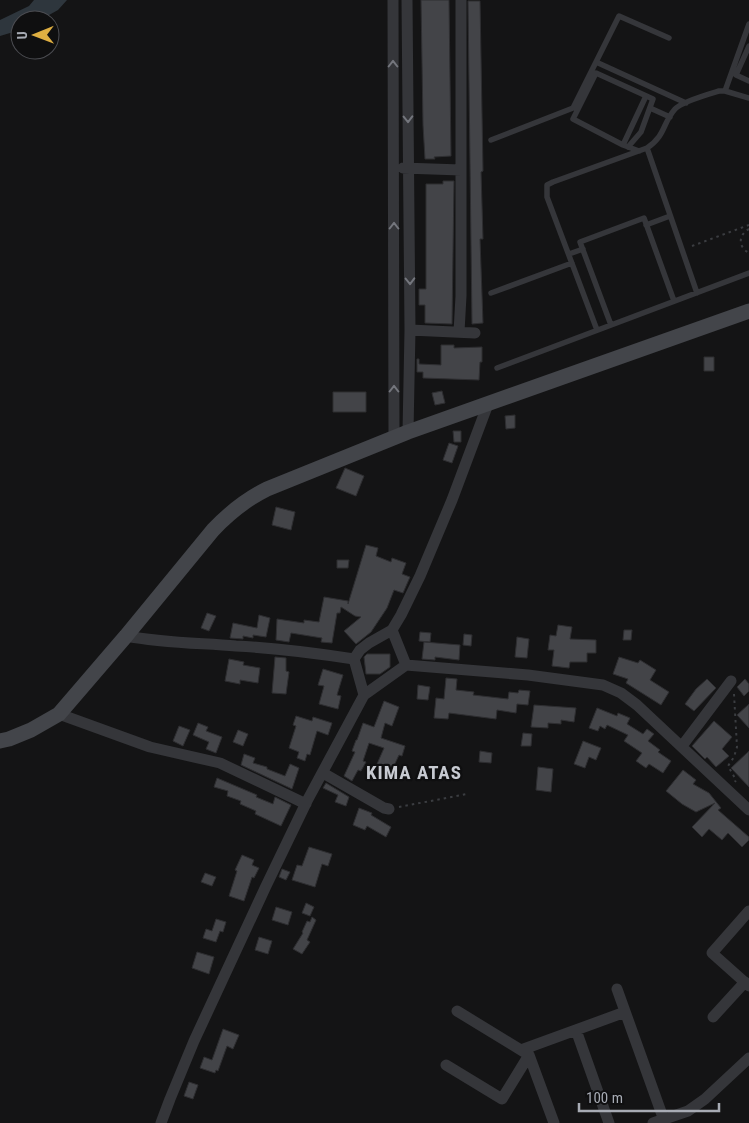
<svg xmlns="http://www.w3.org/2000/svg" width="749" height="1123" font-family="'Roboto Condensed',sans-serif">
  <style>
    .water { fill: #2e363d }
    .building { fill: #434448; stroke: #2e2e31 }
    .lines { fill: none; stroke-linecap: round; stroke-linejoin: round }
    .path { stroke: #3b3d41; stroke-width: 2; stroke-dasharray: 2.5 4; stroke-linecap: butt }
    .lane { stroke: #35363a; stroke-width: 5.5 }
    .street { stroke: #35363a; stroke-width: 11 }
    .secondary { stroke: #43454a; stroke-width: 15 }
    .oneway { stroke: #74767d }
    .labels { text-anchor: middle; stroke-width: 4.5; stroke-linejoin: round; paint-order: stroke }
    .district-label { font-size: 19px; font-weight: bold; letter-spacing: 1px; fill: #c7cad1; stroke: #0f0f10 }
  </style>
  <rect width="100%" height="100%" fill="#141415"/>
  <path class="water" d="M 34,0 L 67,0 L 58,10 L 40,20 L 20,20 L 20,30 L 0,36 L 0,20 L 29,6 Z"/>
  <path class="building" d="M 421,0 L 449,0 L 451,156 L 434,157 L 435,159 L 425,159 L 423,125 Z
    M 468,1 L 480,1 L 483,171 L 481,172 L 483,239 L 480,239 L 483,323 L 472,324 Z
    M 443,181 L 454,181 L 452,324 L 425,323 L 425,305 L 419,305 L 419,289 L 426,289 L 426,184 L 443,184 Z
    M 441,345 L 454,345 L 454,348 L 482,347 L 482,362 L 480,362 L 479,380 L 423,378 L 423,372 L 417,372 L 417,359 L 419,359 L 419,364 L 441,365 Z
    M 704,357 L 714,357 L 714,371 L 704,371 Z
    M 442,391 L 445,403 L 435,405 L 432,393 Z
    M 333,392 L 366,392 L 366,412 L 333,412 Z
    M 515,415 L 515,428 L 506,429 L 505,416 Z
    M 453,431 L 461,431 L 461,442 L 454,442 Z
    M 449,443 L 458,446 L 452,463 L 443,460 Z
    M 345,468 L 364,476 L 356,496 L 336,488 Z
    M 276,507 L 295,512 L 291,530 L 272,525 Z
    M 366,545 L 378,548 L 376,556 L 391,562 L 392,558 L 406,563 L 402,574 L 410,577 L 403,593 L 394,590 L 387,608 L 371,632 L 356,644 L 344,631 L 361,617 L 355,616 L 341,607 L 340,613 L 337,613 L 332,643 L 321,642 L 322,638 L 291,633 L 289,642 L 276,640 L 277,619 L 304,623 L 304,620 L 319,622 L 324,597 L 348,601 L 348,604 Z
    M 337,560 L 349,560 L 348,568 L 337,568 Z
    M 207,613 L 216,616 L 209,631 L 201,628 Z
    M 259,615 L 270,618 L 266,637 L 253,635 L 253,638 L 243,636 L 243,639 L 230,638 L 233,623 L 257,628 Z
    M 558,625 L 572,627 L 570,639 L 596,640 L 596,653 L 587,653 L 587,662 L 570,662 L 569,668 L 552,666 L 554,650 L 548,650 L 550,635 L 556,636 Z
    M 624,630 L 632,630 L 631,640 L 623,640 Z
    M 420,632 L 431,633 L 430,642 L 419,641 Z
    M 464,634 L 472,635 L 471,646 L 463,645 Z
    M 517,637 L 529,639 L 527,658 L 515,657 Z
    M 424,642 L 460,645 L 459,660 L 435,657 L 435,660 L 422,659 Z
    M 367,654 L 390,654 L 390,667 L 380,674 L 366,674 L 364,657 Z
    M 275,657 L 286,658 L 286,671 L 289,672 L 286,694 L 272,693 Z
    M 619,657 L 638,663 L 640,660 L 656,670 L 650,680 L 669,692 L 661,705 L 626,683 L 628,679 L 613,674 Z
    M 229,659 L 244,662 L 243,665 L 260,668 L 258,683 L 240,680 L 240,684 L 225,681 Z
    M 323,669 L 343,675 L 337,695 L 341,696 L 338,709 L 319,704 L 324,686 L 318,685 Z
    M 446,678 L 457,679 L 456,690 L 474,692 L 473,695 L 508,699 L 509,692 L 518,693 L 519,690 L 530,691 L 528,705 L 517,704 L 516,713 L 497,710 L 496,719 L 449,713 L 448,719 L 434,718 L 436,698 L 444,699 Z
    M 707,679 L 716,688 L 694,711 L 685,704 L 696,689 Z
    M 745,679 L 749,684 L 749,691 L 744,696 L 737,687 Z
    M 418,685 L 430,687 L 428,700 L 417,699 Z
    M 384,701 L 399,707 L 392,726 L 385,723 L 381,738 L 405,746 L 402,756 L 399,755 L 392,770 L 377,764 L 384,748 L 369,743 L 363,761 L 366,762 L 361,771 L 358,770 L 352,781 L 344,776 L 355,752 L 352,751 L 356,740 L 357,740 L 363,723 L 374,727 Z
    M 749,704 L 749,728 L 737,715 Z
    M 534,705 L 576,708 L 574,722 L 561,720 L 561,724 L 548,723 L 548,728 L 531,727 Z
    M 597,708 L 617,716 L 618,713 L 630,718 L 627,724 L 643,734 L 647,729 L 654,734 L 648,741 L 660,750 L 658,752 L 671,761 L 663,773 L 649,764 L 646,768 L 636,761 L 642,753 L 624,741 L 628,735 L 607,725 L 605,729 L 600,726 L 598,731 L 589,728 Z
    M 296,716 L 312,721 L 313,717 L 332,723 L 328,735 L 317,731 L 310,755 L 307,754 L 305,761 L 297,758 L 299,752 L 289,748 L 296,726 L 293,725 Z
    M 714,721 L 732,737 L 722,749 L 729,756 L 716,767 L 707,757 L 705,759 L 692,746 Z
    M 198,723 L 208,727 L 206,731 L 222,737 L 216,753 L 206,749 L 209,742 L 193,735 Z
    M 179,726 L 190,730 L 183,746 L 173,741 Z
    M 238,730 L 248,734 L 243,746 L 233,742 Z
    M 523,733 L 532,734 L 531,746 L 521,746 Z
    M 583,741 L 601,748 L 596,760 L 589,757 L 585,768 L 574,764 Z
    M 480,751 L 492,753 L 491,763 L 479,762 Z
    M 749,751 L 749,787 L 731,768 Z
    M 244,754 L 255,758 L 253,763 L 267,767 L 267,769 L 285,776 L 290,764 L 299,768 L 292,789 L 241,765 Z
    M 538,767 L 553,769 L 551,792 L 536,790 Z
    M 683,770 L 696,780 L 693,784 L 709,793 L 721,808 L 718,810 L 749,837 L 749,840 L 742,847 L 728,833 L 722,840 L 709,829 L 702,837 L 692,827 L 715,803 L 696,812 L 682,804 L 666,791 Z
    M 217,778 L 257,795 L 256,797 L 273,804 L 275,797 L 291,805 L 281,826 L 255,814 L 256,811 L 240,804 L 241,801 L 227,796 L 228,791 L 214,787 Z
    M 326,783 L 349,797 L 346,806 L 335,802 L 338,795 L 323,788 Z
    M 359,808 L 372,813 L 371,815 L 391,827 L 386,837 L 367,826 L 365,830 L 353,825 Z
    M 309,847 L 332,854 L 328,866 L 322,864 L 315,887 L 292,880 L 297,865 L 302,866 Z
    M 242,855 L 254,860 L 252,865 L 259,868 L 254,878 L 252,877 L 244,901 L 229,896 L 237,871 L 235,870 Z
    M 282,869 L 290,872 L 286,880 L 279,877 Z
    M 205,873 L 216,877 L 212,886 L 201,882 Z
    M 306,903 L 314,907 L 310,916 L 302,913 Z
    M 276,907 L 292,912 L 288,925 L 272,920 Z
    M 312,917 L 316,920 L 307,940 L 310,942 L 302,954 L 293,949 L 303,933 L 302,932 L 307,921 L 310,922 Z
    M 216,919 L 226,922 L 223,932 L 220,931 L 216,942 L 203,938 L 206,929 L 212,931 Z
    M 259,937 L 272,941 L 268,954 L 255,950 Z
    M 197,952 L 214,957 L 209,974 L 192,968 Z
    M 223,1029 L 239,1035 L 233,1049 L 227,1046 L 218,1071 L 216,1070 L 215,1073 L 200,1068 L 204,1057 L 212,1060 Z
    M 189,1082 L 198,1085 L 193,1099 L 184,1096 Z"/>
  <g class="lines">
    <path class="path" d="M 749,229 C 738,235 738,247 749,253
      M 692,246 L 749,225
      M 734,694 L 737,747 L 734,757 L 728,766 L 736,780 L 735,782
      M 399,807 L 467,794"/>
    <path class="lane" d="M 749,46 L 736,75 L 749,81
      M 596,62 L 686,103
      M 725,91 L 749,24
      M 650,108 L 670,117
      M 491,140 L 573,108 L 619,16 L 669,38
      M 623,145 L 646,96
      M 628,147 L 641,132 L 653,99 L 596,73 L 573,119 L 623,145 L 639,151
      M 646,225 L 670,216
      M 569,254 L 583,249
      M 491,293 L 572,263
      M 697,293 L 647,148 C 666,135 662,124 675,109 C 681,102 709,94 719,91 L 725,91 L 749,98
      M 611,325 L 580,242 L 644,218 L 674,301
      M 597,330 L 547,197 L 547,185 L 553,182 L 647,148
      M 497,368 L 749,273"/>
    <path class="street" d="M 393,0 L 394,438
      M 407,0 L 410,330 L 408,432
      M 403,168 L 461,170
      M 410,330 L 475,333
      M 459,332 L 461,296 L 461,0
      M 392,630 L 406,665 L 528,675 L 603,685 L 621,693 L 637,705 L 749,810
      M 126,636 C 162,643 199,643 236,646 C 275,648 315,653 354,659
      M 364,695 L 406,665
      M 59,714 L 150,747 L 220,763 L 306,804
      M 682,746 L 731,681
      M 323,773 L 384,808 L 389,809
      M 749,911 L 712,953 L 749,986
      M 617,989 L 665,1123
      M 457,1011 L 529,1055 L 554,1123
      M 713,1017 L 745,982
      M 576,1030 L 609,1123
      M 521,1050 L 625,1012
      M 446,1065 L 502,1099 L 529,1055
      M 161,1123 L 170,1099 L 194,1041 L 266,886 L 307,801 L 364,695 L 354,659 L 360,650 L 369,643 L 392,630 L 401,615 L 420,576 L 452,500 L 488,404
      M 653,1123 L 688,1111 L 705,1099 L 749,1058"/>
    <path class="secondary" d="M 0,741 L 9,739 L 31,730 L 59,714 L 126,636 L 213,530 C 230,512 245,500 267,489 L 408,432 L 749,311"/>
  </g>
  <defs><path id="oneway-chevron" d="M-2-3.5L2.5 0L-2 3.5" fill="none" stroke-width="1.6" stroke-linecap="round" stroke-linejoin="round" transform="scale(1.25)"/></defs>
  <g class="oneway">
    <use href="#oneway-chevron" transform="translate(393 64) rotate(-90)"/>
    <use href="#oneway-chevron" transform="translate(408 119) rotate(89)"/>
    <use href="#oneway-chevron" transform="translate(394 226) rotate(-90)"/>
    <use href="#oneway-chevron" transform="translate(410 281) rotate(89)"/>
    <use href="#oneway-chevron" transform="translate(394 389) rotate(-90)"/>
  </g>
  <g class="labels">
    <g class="district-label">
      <text x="414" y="779">KIMA ATAS</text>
    </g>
  </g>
  <g transform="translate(35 35) rotate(269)"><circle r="24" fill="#0f0f10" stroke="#4c4d52"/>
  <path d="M0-4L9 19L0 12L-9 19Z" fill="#dfaf42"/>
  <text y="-8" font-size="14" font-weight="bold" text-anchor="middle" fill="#a7abb4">U</text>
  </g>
  <path d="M579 1103v8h140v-8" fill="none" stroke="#a7abb4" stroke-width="2.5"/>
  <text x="586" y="1103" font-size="15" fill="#a7abb4" stroke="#0f0f10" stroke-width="4" paint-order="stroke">100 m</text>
</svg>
